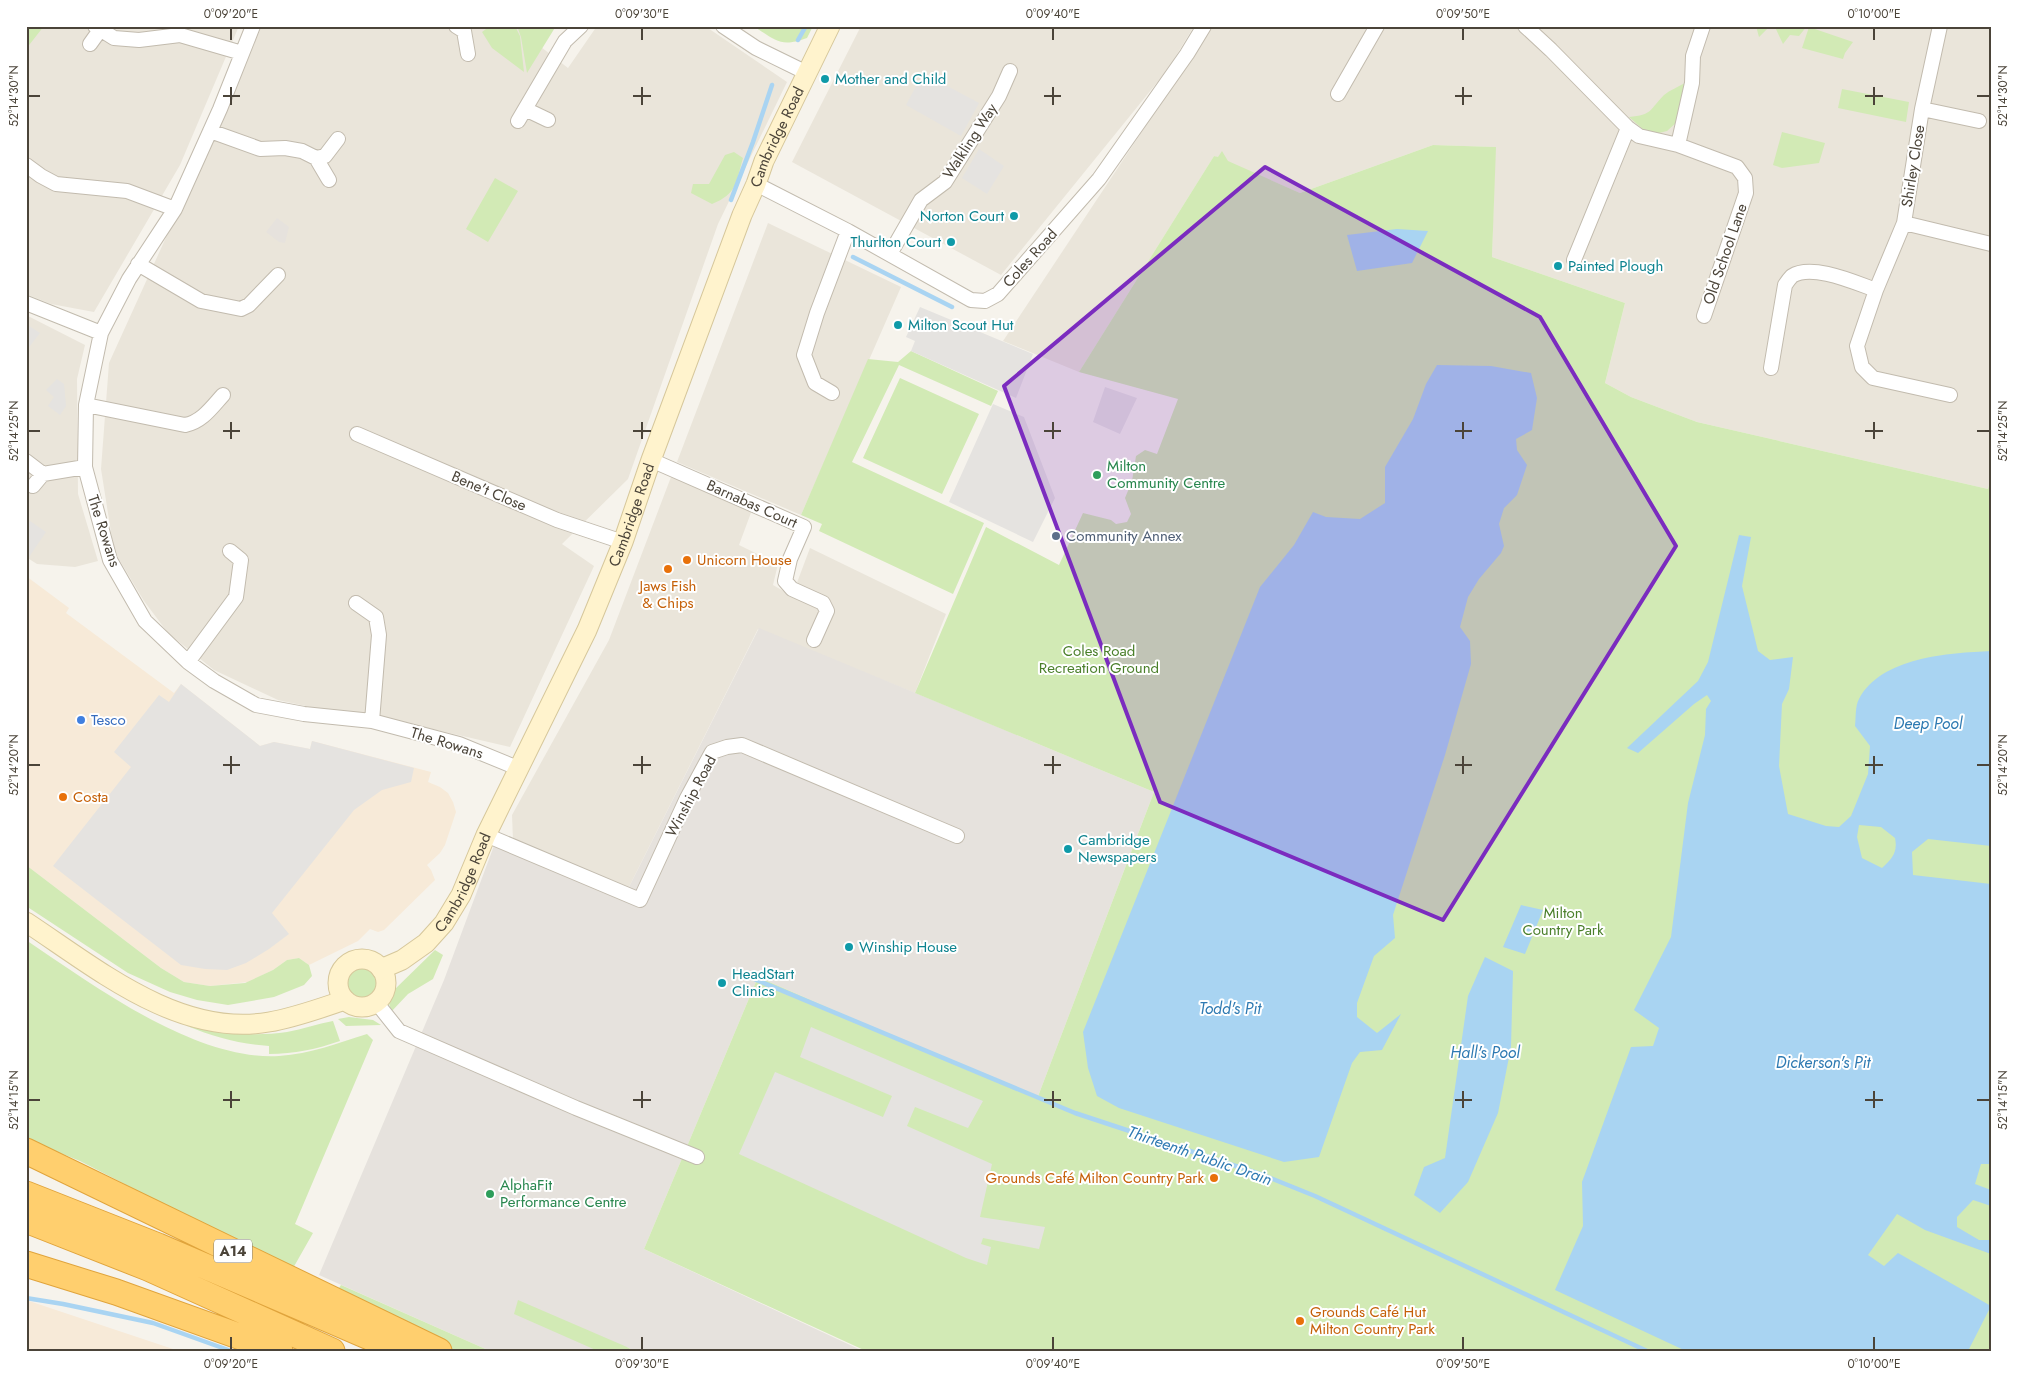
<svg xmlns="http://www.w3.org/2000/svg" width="2017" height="1377" font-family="Jost,sans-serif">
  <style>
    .residential { fill: #eae5da }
    .commercial { fill: #f7ead8 }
    .industrial { fill: #e6e2dd }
    .green { fill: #d2eab5 }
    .parking { fill: #e5e3e0 }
    .water { fill: #a9d4f2; fill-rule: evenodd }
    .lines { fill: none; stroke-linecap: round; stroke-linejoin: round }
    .stream { stroke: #a9d4f2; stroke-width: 4.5 }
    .street-casing { stroke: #c2bbae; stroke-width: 16 }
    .secondary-casing { stroke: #d6c79b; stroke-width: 21 }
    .highway-casing { stroke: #e0a43c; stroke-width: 27 }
    .street { stroke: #fff; stroke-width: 14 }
    .secondary { stroke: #fff3cd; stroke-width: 19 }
    .highway { stroke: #ffcf6e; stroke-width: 25 }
    .marked { fill: #7b2cbf; fill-opacity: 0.2; stroke: #7b2cbf; stroke-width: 4; stroke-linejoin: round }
    .ticks { fill: none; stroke: #4b4439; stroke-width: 2 }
    .culture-dot { fill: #0f9aa8; stroke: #fff; stroke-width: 2 }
    .leisure-dot { fill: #2e9e5b; stroke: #fff; stroke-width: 2 }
    .service-dot { fill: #5c6f8a; stroke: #fff; stroke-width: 2 }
    .food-dot { fill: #e8710a; stroke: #fff; stroke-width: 2 }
    .shop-dot { fill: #3f7fe0; stroke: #fff; stroke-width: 2 }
    .labels { text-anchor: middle; stroke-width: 4; stroke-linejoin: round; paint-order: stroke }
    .shield { fill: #fff; stroke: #817c74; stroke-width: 1 }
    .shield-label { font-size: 14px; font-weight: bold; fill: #4b4439 }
    .culture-label { font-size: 15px; fill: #0d838f; stroke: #fff; text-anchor: start }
    .street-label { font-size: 15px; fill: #4b4439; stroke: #fff }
    .leisure-label { font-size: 15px; fill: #27864d; stroke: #fff; text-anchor: start }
    .service-label { font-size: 15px; fill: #4e5e75; stroke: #fff; text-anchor: start }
    .food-label { font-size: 15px; fill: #c56008; stroke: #fff; text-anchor: start }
    .park-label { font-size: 15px; fill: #4a7f2a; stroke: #fff }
    .shop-label { font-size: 15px; fill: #366cbe; stroke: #fff; text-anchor: start }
    .water-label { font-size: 16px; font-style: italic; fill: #2e7ab2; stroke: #fff }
    .neatline { fill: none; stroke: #4b4439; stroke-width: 2 }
    .ticks-label { font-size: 12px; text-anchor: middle; fill: #4b4439 }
  </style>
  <rect width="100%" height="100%" fill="#f6f3ec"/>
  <path class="residential" d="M 26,26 L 239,26 L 180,165 L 94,312 L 51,304 L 26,294 Z
    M 262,26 L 514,26 L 568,68 L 597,26 L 705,26 L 787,82 L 718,224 L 628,479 L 562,544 L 594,566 L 510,747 L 415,725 L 347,715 L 278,700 L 214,670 L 168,633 L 144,601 L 114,551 L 101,469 L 109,363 Z
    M 861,26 L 1194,26 L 1168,69 L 1001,275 L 792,162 Z
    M 1212,26 L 1991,26 L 1991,478 L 1988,489 L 1697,422 L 1631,397 L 1605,383 L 1625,303 L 1492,257 L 1495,147 L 1433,145 L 1300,193 L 1214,156 L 1079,372 L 1003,341 Z
    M 768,223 L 901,287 L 801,515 L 677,462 Z
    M 26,315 L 85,345 L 77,379 L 78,494 L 98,561 L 75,567 L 37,564 L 26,557 Z
    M 671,477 L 752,510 L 739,545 L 778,564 L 773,585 L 792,596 L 810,548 L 946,614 L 915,693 L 758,629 L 629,887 L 513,840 L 512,815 L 609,640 Z"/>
  <path class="commercial" d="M 26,576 L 69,608 L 66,613 L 174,693 L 181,684 L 260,746 L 274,742 L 310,749 L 312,741 L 431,772 L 428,782 L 440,787 L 448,793 L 453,802 L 456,812 L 445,845 L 440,853 L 427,865 L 431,870 L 435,880 L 384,930 L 378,932 L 370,929 L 358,941 L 309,965 L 299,958 L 287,960 L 273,970 L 248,982 L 210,986 L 184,982 L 161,968 L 26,865 Z
    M 26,1300 L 179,1351 L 26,1351 Z"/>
  <path class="industrial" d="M 277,218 L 289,227 L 285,243 L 279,242 L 266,232 Z
    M 759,628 L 1154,792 L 1037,1099 L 758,977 L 644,1249 L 863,1351 L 634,1351 L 627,1347 L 625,1351 L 490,1351 L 319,1275 L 444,980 L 498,835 L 629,887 Z"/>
  <path class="green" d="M 26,26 L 44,26 L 26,49 Z
    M 490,26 L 515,26 L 520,36 L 524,72 L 492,48 L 482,32 Z
    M 517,26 L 556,26 L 527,73 L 521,37 Z
    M 753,26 L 813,26 L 807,38 C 780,48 776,40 753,26 Z
    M 1756,26 L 1807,26 L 1799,36 L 1790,35 L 1783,44 L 1775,27 L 1768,28 L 1759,37 Z
    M 1809,27 L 1853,42 L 1845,53 L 1843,59 L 1802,48 Z
    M 1685,83 L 1677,122 L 1667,131 L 1659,133 L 1645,131 L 1629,117 C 1653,115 1649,110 1664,95 C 1670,90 1678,87 1685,83 Z
    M 1842,89 L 1909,102 L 1906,122 L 1838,108 Z
    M 1782,132 L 1825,143 L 1819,163 L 1782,168 L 1773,165 Z
    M 1433,145 L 1496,147 L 1492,257 L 1625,303 L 1605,383 L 1631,397 L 1697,422 L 1988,489 L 1991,478 L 1991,1351 L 866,1351 L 644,1249 L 758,977 L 1037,1099 L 1154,792 L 915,693 L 986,527 L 1059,565 L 1083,513 L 1111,520 L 1116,524 L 1127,522 L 1131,514 L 1125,498 L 1132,481 L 1136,456 L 1145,450 L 1157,454 L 1178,399 L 1079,372 L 1214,156 L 1218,157 L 1222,151 L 1228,161 L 1300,193 Z
    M 734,152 L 743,158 C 736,182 737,194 712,204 L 691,193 L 693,184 L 709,184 L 725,155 Z
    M 495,178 L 518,191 L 488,242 L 466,229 Z
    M 911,351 L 998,391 L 991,406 L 899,365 L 852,462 L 984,523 L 953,594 L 819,531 L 822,524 L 801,515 L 868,359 L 898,362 Z
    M 900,378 L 979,414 L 942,494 L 863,458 Z
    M 26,865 L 161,968 L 184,982 L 210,986 L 245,983 L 273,970 L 287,960 L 299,958 L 309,965 L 312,976 L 304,985 L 274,997 L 228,1005 L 197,1000 L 170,992 L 128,973 L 26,906 Z
    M 26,940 C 93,985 195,1061 279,1056 C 311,1054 337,1043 367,1034 L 373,1040 L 295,1224 L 313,1233 L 292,1270 L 80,1161 L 26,1139 Z
    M 435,950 L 443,955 L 433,979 L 408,994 L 391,1012 L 389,1003 L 392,992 Z
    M347 983a15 15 0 1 1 30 0a15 15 0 1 1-30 0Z
    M 349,1017 L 373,1020 L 381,1025 L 346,1026 L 338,1019 Z
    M 333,1021 L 340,1041 C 317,1049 294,1054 269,1054 L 269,1046 C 240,1044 214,1037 187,1026 C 221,1033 253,1037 287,1032 C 303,1029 317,1024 333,1021 Z
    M 341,1285 L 490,1351 L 456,1351 L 335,1294 Z
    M 518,1300 L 627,1347 L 634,1351 L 598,1351 L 514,1314 Z"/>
  <path class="parking" d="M 923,73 L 979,103 L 961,136 L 906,105 Z
    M 979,149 L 1004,166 L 987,194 L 962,178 Z
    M 920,307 L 1033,354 L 1016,398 L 911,351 L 915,341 L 906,337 Z
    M 26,324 L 40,333 L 26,351 Z
    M 57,379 L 64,384 L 66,406 L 60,415 L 48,406 L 54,397 L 46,390 Z
    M 1105,387 L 1137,398 L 1120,434 L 1093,422 Z
    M 993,404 L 1024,417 L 1055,498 L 1033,542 L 949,502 Z
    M 30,521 L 46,532 L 29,557 L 26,555 L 26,527 Z
    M 181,684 L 260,746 L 274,742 L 310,749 L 312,741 L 414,768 L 411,782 L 382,790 L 354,810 L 272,913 L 289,934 L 269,949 L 246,963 L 227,970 L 205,969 L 181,965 L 53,866 L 131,767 L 114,752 L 159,695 L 169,702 Z
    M 811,1027 L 983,1101 L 968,1128 L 915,1107 L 907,1126 L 992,1164 L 980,1217 L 1045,1227 L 1039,1249 L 983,1238 L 981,1244 L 991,1247 L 987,1265 L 966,1258 L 739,1154 L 775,1072 L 883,1117 L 892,1096 L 800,1057 Z"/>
  <path class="water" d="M 1397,229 L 1428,231 L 1412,263 L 1357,271 L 1347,235 Z
    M 1437,365 L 1491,366 L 1531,373 L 1537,398 L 1532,430 L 1516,439 L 1517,450 L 1527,465 L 1517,495 L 1504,508 L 1499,524 L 1504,546 L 1501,553 L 1479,579 L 1468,597 L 1460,627 L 1470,641 L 1471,664 L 1445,755 L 1393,915 L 1395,938 L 1374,956 L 1357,1003 L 1357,1017 L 1377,1033 L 1401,1014 L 1382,1050 L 1360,1052 L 1352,1063 L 1319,1157 L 1284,1162 L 1119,1108 L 1097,1096 L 1088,1068 L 1083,1032 L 1260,587 L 1294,545 L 1313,512 L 1326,517 L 1360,519 L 1385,503 L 1385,467 L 1413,419 L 1426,384 Z
    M 1739,535 L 1751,537 L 1742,586 L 1758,651 L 1770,660 L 1793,657 L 1789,689 L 1782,704 L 1779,766 L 1788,814 L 1826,826 L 1839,827 L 1851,816 L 1868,774 L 1870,746 L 1855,726 C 1856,718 1855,706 1859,699 C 1881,657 1949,653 1991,651 L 1991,846 L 1928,839 L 1912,852 L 1913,875 L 1991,884 L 1991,1164 L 1981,1164 L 1975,1184 L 1991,1190 L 1991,1206 L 1973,1200 L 1957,1217 L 1957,1227 L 1979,1240 L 1991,1240 L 1991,1254 L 1925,1230 L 1897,1214 L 1868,1255 L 1884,1266 L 1898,1253 L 1991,1306 L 1968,1351 L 1686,1351 L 1555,1290 L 1583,1226 L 1582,1182 L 1631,1047 L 1653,1046 L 1659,1028 L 1634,1010 L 1671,937 L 1688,803 L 1705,735 L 1706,709 L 1711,701 L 1707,695 L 1694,704 L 1638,753 L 1627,748 L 1698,681 L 1708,662 ZM 1859,825 L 1881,827 L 1895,838 C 1898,852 1892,859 1882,868 L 1862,858 L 1857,837 Z
    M 1521,905 L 1543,910 L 1525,954 L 1503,947 Z
    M 1485,957 L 1513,971 L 1511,1047 L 1498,1113 L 1468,1182 L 1440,1213 L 1414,1195 L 1424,1167 L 1445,1158 L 1468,996 Z"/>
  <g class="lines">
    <path class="stream" d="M 798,40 L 806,26
      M 731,200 L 753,142 L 772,85
      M 853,257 L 952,307
      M 747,976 L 1075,1113 L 1263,1175 L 1315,1196 L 1647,1351
      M 26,1298 L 63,1304 L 153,1323 L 231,1351"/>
    <g class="street-casing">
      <path id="street" d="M 95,26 L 114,38 L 139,40 L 180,35 L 242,53
        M 253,26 L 220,109 L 175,209 L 129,279 L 101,333 L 86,405 L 85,467 L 110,560 L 145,621 L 188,662 L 214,681 L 256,705 L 304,714 L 372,721 L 459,744 L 520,769
        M 456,26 L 464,31 L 468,54
        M 723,26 L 756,48 L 807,73
        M 1525,26 L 1551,50 L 1628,128 L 1639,136 L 1678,145 L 1737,167 L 1745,178 L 1746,193 L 1704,316
        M 90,44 L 100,30
        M 1338,94 L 1377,26
        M 525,109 L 548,120
        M 1922,109 L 1979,121
        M 518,121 L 565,41 L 581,26
        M 210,131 L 260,149 L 285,148 L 302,151 L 316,158 L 329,180
        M 1678,145 L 1692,83 L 1693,56 L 1703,26
        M 316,158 L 325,156 L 338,139
        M 26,165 L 41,176 L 56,184 L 127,191 L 175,209
        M 756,184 L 848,231 L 971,300 L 985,301 L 998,294 L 1099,179 L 1187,54 L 1204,26
        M 1904,223 L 1991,244
        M 890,254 L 921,200 L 945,182 L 999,96 L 1010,71
        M 1574,260 L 1628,128
        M 138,264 L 201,301 L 241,309 L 249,305 L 278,275
        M 1876,290 L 1904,223 L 1922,109 L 1940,26
        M 26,303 L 101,333
        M 1771,368 L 1785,285 C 1787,282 1790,278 1792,276 C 1812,263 1856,283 1876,290 L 1857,346 L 1862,367 L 1873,378 L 1950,395
        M 832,393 L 815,383 L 804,355 L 817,313 L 848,231
        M 86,405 L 185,425 C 202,422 212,407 223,395
        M 357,434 L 557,520 L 623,542
        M 651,460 L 804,527 L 790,559 L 785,581 L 792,589 L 823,603 L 827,611 L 814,640
        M 26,461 L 43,474 L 85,467
        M 33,486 L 43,474
        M 356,603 L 376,617 L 379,635 L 372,721
        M 188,662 L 236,597 L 241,560 L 230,551
        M 486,835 L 640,900 L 687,798 L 712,752 L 727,747 L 742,745 L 957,836
        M 376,1002 L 399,1031 L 576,1108 L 697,1157"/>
    </g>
    <g class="secondary-casing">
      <g id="secondary">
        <path d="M 26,922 C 96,968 179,1038 269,1022 C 294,1018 321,1008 345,1000"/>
        <circle cx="362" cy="983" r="24"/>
        <path id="s1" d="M 381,969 L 402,960 L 426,943 L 444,923 L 461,895 L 486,835 L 587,630 L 623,542 L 651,460 L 742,215 L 756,184 L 764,161 L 830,26"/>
      </g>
    </g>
    <g class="highway-casing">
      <path id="highway" d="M 26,1151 L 439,1351
        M 26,1194 L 158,1246 L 402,1351
        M 26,1220 L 148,1268 L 332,1351
        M 26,1264 L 116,1292 L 280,1351"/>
    </g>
    <use href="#street" class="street"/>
    <use href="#secondary" class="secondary"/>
    <use href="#highway" class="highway"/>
  </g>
  <path class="marked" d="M 1265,167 L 1540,317 L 1676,546 L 1443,920 L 1160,802 L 1004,386 Z"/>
  <path class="ticks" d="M 231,28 L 231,40M 642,28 L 642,40M 1053,28 L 1053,40M 1463,28 L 1463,40M 1874,28 L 1874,40M 231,87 L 231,105M 642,87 L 642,105M 1053,87 L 1053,105M 1463,87 L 1463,105M 1874,87 L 1874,105M 28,96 L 40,96M 223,96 L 240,96M 633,96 L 651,96M 1044,96 L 1061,96M 1455,96 L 1472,96M 1865,96 L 1883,96M 1977,96 L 1990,96M 231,422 L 231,439M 642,422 L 642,439M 1053,422 L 1053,439M 1463,422 L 1463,439M 1874,422 L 1874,439M 28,431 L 40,431M 223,431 L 240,431M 633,431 L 651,431M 1044,431 L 1061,431M 1455,431 L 1472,431M 1865,431 L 1883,431M 1977,431 L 1990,431M 231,756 L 231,774M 642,756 L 642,774M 1053,756 L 1053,774M 1463,756 L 1463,774M 1874,756 L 1874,774M 28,765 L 40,765M 223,765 L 240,765M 633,765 L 651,765M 1044,765 L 1061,765M 1455,765 L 1472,765M 1865,765 L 1883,765M 1977,765 L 1990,765M 231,1091 L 231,1108M 642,1091 L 642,1108M 1053,1091 L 1053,1108M 1463,1091 L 1463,1108M 1874,1091 L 1874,1108M 28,1100 L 40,1100M 223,1100 L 240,1100M 633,1100 L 651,1100M 1044,1100 L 1061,1100M 1455,1100 L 1472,1100M 1865,1100 L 1883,1100M 1977,1100 L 1990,1100M 231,1337 L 231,1350M 642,1337 L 642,1350M 1053,1337 L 1053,1350M 1463,1337 L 1463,1350M 1874,1337 L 1874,1350"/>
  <g class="culture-dot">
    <circle cx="825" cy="79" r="5"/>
    <circle cx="1014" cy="216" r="5"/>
    <circle cx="951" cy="242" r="5"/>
    <circle cx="1558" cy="266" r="5"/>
    <circle cx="898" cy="325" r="5"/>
    <circle cx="1068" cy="849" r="5"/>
    <circle cx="849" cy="947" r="5"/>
    <circle cx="722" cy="983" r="5"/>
  </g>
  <g class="leisure-dot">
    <circle cx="1097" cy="475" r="5"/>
    <circle cx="490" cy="1194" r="5"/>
  </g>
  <circle class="service-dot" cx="1056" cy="536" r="5"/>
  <g class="food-dot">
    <circle cx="687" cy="560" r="5"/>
    <circle cx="668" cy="569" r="5"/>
    <circle cx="63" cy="797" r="5"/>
    <circle cx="1214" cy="1178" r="5"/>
    <circle cx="1300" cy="1321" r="5"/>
  </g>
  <circle class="shop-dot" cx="81" cy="720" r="5"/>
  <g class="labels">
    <rect class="shield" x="214" y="1239.5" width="38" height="23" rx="4"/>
    <g class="shield-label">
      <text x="233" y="1256">A14</text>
    </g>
    <g class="culture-label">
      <text x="835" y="84">Mother and Child</text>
      <text x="1004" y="221" text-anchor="end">Norton Court</text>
      <text x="941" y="247" text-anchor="end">Thurlton Court</text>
      <text x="1568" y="271">Painted Plough</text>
      <text x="908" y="330">Milton Scout Hut</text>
      <text x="1078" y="845">Cambridge<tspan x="1078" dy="17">Newspapers</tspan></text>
      <text x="859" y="952">Winship House</text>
      <text x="732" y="979">HeadStart<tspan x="732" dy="17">Clinics</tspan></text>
    </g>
    <g class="street-label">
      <text dy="5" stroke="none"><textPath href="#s1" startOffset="934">Cambridge Road</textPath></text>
      <text transform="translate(970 141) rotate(-57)" y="5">Walkling Way</text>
      <text transform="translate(1913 166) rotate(-81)" y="5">Shirley Close</text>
      <text transform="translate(1725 254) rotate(-71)" y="5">Old School Lane</text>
      <text transform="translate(1030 258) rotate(-48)" y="5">Coles Road</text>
      <text transform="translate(489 491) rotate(23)" y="5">Bene't Close</text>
      <text transform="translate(752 504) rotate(24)" y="5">Barnabas Court</text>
      <text dy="5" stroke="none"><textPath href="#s1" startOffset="529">Cambridge Road</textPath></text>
      <text transform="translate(104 531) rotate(72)" y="5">The Rowans</text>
      <text transform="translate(447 743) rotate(17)" y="5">The Rowans</text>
      <text transform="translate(691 796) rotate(-62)" y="5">Winship Road</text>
      <text dy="5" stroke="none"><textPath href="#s1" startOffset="124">Cambridge Road</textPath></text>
    </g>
    <g class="leisure-label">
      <text x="1107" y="471">Milton<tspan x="1107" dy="17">Community Centre</tspan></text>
      <text x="500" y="1190">AlphaFit<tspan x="500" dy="17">Performance Centre</tspan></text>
    </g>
    <g class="service-label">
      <text x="1066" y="541">Community Annex</text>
    </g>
    <g class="food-label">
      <text x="697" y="565">Unicorn House</text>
      <text x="668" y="591" text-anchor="middle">Jaws Fish<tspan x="668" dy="17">&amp; Chips</tspan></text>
      <text x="73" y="802">Costa</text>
      <text x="1204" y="1183" text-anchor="end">Grounds Café Milton Country Park</text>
      <text x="1310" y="1317">Grounds Café Hut<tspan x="1310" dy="17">Milton Country Park</tspan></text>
    </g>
    <g class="park-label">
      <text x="1099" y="656">Coles Road<tspan x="1099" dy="17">Recreation Ground</tspan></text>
      <text x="1563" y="918">Milton<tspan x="1563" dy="17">Country Park</tspan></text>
    </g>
    <g class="shop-label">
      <text x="91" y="725">Tesco</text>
    </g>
    <g class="water-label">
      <text x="1928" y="729">Deep Pool</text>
      <text x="1230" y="1014">Todd's Pit</text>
      <text x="1485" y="1058">Hall's Pool</text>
      <text x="1823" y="1068">Dickerson's Pit</text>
      <text transform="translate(1200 1155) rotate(19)" y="6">Thirteenth Public Drain</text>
    </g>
  </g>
  <rect width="2017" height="1377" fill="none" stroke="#ffffff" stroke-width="55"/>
  <rect x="28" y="28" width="1962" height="1322" class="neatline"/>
  <g class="ticks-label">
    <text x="231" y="18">0°09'20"E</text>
    <text x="642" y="18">0°09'30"E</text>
    <text x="1053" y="18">0°09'40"E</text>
    <text x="1463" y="18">0°09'50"E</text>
    <text x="1874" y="18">0°10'00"E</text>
    <text transform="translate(14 96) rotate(-90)" y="4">52°14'30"N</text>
    <text transform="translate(2003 96) rotate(-90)" y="4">52°14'30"N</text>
    <text transform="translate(14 431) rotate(-90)" y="4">52°14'25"N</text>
    <text transform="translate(2003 431) rotate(-90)" y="4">52°14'25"N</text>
    <text transform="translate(14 765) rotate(-90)" y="4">52°14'20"N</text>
    <text transform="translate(2003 765) rotate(-90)" y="4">52°14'20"N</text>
    <text transform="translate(14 1100) rotate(-90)" y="4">52°14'15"N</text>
    <text transform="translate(2003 1100) rotate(-90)" y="4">52°14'15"N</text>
    <text x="231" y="1368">0°09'20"E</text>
    <text x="642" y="1368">0°09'30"E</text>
    <text x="1053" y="1368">0°09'40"E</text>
    <text x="1463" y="1368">0°09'50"E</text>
    <text x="1874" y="1368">0°10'00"E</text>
  </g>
</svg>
